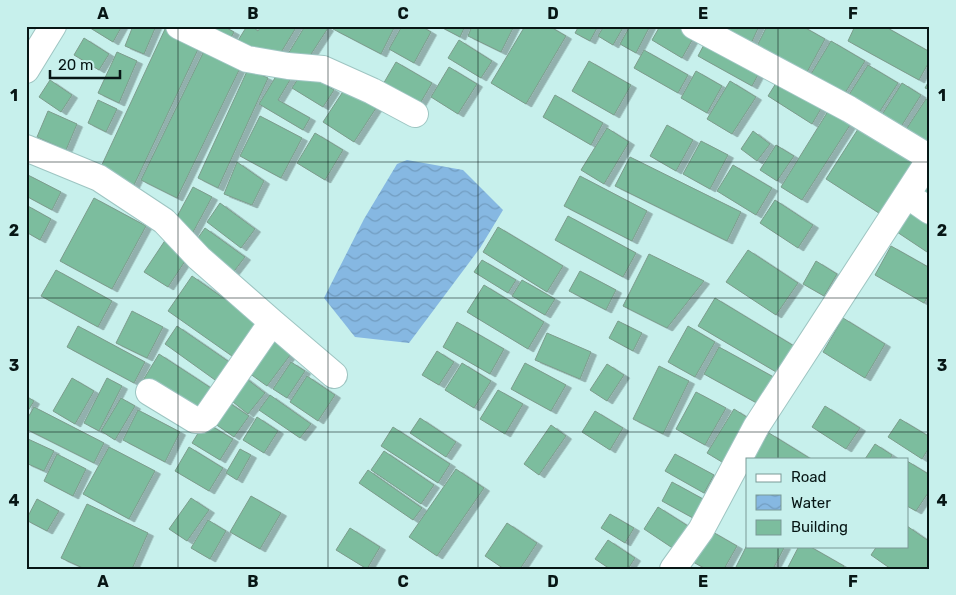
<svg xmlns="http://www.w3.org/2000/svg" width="956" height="595" font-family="Rubik,sans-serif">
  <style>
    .water { fill: url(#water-waves) }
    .building { fill: #7cbd9e; stroke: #7c9c8c; filter: url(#shadow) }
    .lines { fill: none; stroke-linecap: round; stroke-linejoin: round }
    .street-casing { stroke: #9ec5c2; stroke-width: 28 }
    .street { stroke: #fff; stroke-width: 26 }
    .grid { fill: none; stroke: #071615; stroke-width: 1; stroke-opacity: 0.55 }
    .neatline { fill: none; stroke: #071615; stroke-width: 2 }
    .grid-label { font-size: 16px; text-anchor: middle; font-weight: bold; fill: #071615 }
  </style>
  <defs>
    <pattern id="water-waves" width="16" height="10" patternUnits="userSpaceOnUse" patternTransform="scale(1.25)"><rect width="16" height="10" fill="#86b8e2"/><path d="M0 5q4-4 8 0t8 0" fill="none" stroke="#729dc1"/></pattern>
    <filter id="shadow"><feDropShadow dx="5.5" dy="3" stdDeviation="0" flood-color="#0004"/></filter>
  </defs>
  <rect width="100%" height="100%" fill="#c7f0ec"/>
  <path class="water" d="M 407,160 L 463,170 L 503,210 L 480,248 L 409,343 L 355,337 L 324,298 L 364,219 L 397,164 Z"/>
  <path class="building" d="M 87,26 L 122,26 L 113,42 Z
    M 133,26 L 156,26 L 144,54 L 125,46 Z
    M 203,26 L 223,26 L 234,32 L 227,45 Z
    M 247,26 L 251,26 L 258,31 L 261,26 L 297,26 L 277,59 L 234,47 Z
    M 305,26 L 325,26 L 328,28 L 304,65 L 288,54 Z
    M 334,26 L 395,26 L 381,54 L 333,29 Z
    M 402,26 L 421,26 L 431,32 L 414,63 L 389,49 Z
    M 439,26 L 465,26 L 460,37 Z
    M 472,26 L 514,26 L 501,52 L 468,36 Z
    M 525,26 L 549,26 L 566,36 L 526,104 L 491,83 Z
    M 579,26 L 598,26 L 590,41 L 575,33 Z
    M 604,26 L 624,26 L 613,45 L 598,36 Z
    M 630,26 L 650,26 L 636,53 L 620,44 Z
    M 660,26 L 679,26 L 695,35 L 682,58 L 652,40 Z
    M 727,26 L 759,26 L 750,46 L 723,33 Z
    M 767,26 L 802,26 L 825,39 L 806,74 L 757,46 Z
    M 855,26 L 884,26 L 930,52 L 930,60 L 919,80 L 848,41 Z
    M 166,27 L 201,43 L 134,185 L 100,169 Z
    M 84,38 L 109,54 L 99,70 L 74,55 Z
    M 459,40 L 492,61 L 481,78 L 448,58 Z
    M 706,41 L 760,71 L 752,86 L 698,56 Z
    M 831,41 L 865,61 L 845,93 L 811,74 Z
    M 206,47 L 242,64 L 177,198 L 141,180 Z
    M 644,50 L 688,75 L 678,93 L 634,68 Z
    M 117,52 L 137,61 L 119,103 L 98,93 Z
    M 589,61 L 631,85 L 614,115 L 572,91 Z
    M 396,62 L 432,83 L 418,107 L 382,86 Z
    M 868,65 L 898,83 L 875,119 L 845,101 Z
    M 449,67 L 477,84 L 458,114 L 431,97 Z
    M 281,68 L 293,75 L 278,100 L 310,118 L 303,130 L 259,104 Z
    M 248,69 L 268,78 L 218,188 L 198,178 Z
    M 303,71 L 334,90 L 323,107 L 292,88 Z
    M 696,71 L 722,86 L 707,113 L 681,98 Z
    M 930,79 L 930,90 L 925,88 Z
    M 50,80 L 72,95 L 61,112 L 39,97 Z
    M 778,80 L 822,107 L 812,124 L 768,96 Z
    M 730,81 L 756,97 L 732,134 L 707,119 Z
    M 902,83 L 921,95 L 897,133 L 878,121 Z
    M 346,87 L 380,102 L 354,142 L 323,122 Z
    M 555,95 L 603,123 L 591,145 L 543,117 Z
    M 926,99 L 930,101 L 930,144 L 903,134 Z
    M 98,100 L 117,109 L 106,132 L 88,123 Z
    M 830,108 L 852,122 L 802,200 L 781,187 Z
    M 48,111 L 77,124 L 66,150 L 37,137 Z
    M 260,116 L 302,138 L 281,178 L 240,156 Z
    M 667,125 L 693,140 L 676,171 L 650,156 Z
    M 860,126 L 919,163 L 885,217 L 826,179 Z
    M 607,128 L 629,142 L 604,184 L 581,170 Z
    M 753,131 L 770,144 L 757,161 L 741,149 Z
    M 315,133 L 343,150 L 325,180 L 297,163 Z
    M 701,141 L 728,155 L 710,189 L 683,174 Z
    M 776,145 L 794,156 L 777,181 L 760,170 Z
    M 630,157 L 741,212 L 727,241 L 615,186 Z
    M 237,162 L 264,181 L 252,205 L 224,194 Z
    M 733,165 L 772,188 L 756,215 L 717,191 Z
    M 26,174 L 61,192 L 52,210 L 26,196 Z
    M 930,174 L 930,202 L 917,192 Z
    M 580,176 L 647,211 L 632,241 L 564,206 Z
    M 193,187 L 212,197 L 192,234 L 173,224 Z
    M 94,198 L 146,226 L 112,289 L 60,261 Z
    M 775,200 L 813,225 L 798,248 L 760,223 Z
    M 220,203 L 255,229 L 241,248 L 207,222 Z
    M 26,205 L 51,219 L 40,240 L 26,232 Z
    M 910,205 L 930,218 L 930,254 L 894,230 Z
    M 568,216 L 636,253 L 623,277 L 555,240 Z
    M 498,227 L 563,266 L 547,292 L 483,252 Z
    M 205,228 L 245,257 L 232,274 L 193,245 Z
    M 166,239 L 189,255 L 168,287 L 144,272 Z
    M 891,246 L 930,268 L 930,292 L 924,303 L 875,275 Z
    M 748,250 L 798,283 L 776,315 L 726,282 Z
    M 649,254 L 704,281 L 667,328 L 623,306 Z
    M 482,260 L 516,280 L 508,293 L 474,272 Z
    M 816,261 L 837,274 L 824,296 L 803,284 Z
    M 56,270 L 112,301 L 98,327 L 41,296 Z
    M 580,271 L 616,290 L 606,310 L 569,291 Z
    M 192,276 L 263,326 L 239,361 L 168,311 Z
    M 522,280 L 555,299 L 545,315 L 512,296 Z
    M 484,285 L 544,322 L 528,349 L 467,312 Z
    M 715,298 L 799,349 L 783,376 L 698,326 Z
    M 132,311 L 163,327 L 147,358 L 116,343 Z
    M 843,318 L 885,344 L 865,378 L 823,352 Z
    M 618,321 L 642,333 L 633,351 L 609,338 Z
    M 457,322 L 504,349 L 490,374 L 443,347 Z
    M 78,326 L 145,362 L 134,383 L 67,347 Z
    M 177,326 L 235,366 L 222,385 L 165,344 Z
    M 688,326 L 715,342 L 695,377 L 668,362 Z
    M 547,333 L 591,352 L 580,379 L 535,360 Z
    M 266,336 L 291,354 L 267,386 L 242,368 Z
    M 719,347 L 779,380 L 764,407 L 704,374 Z
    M 437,351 L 454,362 L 439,385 L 422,375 Z
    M 159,354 L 214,390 L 197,417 L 142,382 Z
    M 291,362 L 305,371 L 287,398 L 273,389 Z
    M 462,363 L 491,381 L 474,408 L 445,390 Z
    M 525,363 L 566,385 L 551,411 L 511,389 Z
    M 607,364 L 624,375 L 607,401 L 590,390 Z
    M 659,366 L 689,381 L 663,434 L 633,419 Z
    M 239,373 L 265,393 L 248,414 L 223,394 Z
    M 307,376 L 335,395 L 318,421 L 290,402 Z
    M 72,378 L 94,391 L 75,424 L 53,411 Z
    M 107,378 L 122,386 L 99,431 L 84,423 Z
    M 498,390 L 523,404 L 505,434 L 480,419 Z
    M 696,392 L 726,408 L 705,445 L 676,429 Z
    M 270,395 L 311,424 L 300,438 L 259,410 Z
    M 26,396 L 34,401 L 26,414 Z
    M 121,398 L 135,406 L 115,440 L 101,431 Z
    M 222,398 L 249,416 L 234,437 L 208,419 Z
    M 825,406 L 860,428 L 846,449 L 812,427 Z
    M 34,407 L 104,443 L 94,463 L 26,429 L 26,421 Z
    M 734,409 L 753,421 L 727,465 L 707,453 Z
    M 138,410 L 180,432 L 165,462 L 123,440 Z
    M 595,411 L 623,428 L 610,450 L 582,432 Z
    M 257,417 L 278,431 L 264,453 L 243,440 Z
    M 420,418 L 456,442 L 446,457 L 410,433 Z
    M 900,419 L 930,437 L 930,446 L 922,459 L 888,437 Z
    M 205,422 L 233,439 L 220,460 L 192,443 Z
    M 551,425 L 566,436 L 539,475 L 524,464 Z
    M 393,427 L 450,464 L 438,483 L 381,446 Z
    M 769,433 L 811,459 L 752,459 Z
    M 28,439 L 54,451 L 44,471 L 26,463 L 26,443 Z
    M 875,444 L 892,455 L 890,459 L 865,459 Z
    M 109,447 L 155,471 L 129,519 L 83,494 Z
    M 189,447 L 223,468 L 209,491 L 175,471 Z
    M 240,449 L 251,455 L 237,480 L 226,473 Z
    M 384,451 L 434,485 L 421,504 L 371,470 Z
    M 57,454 L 86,469 L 73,496 L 44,481 Z
    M 675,454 L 714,475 L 704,493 L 665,471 Z
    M 907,461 L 930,475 L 930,490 L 916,511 L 907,506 Z
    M 456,469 L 484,488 L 437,556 L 409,537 Z
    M 368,470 L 422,508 L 413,520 L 359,483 Z
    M 672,482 L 703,499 L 693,518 L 662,501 Z
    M 251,496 L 281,513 L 260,549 L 230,532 Z
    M 191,498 L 209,510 L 187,541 L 169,529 Z
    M 37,499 L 59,511 L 47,531 L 26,520 Z
    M 87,504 L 148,533 L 132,569 L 85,569 L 61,558 Z
    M 658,507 L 688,526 L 674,549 L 644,529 Z
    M 610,514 L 634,528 L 625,543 L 601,528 Z
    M 208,520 L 226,531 L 210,559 L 191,548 Z
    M 507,523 L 537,543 L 520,569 L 504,569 L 485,556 Z
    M 907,526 L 930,542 L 930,569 L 891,569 L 871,555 L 877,546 L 907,546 Z
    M 350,528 L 380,547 L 367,569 L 336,550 Z
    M 711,531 L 737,546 L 724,569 L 706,569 L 693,562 Z
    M 608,540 L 635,558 L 628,569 L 610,569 L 595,559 Z
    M 747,545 L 747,546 L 785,546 L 773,569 L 735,569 Z
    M 799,546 L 809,546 L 844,566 L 843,569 L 787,569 Z"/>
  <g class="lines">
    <g class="street-casing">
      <path id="street" d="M 179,26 L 247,59 L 288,66 L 323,69 L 372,91 L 415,114
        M 694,26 L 849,109 L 930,158
        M 26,70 L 53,26
        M 26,148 L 99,178 L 164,221 L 199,258 L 272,322 L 334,375
        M 907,195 L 930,211
        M 149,392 L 195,420 L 201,420 L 207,416 L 272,322
        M 673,569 L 701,530 L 756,427 L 930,159"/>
    </g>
    <use href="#street" class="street"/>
  </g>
  <path class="grid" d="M 178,26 L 178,569M 328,26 L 328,569M 478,26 L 478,569M 628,26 L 628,569M 778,26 L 778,459M 26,162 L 930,162M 26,298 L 930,298M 26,432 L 930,432M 778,546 L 778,569"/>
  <rect width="956" height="595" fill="none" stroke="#c7f0ec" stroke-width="55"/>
  <rect x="746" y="458" width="162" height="90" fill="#c7f0ec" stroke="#7a9996"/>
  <rect x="756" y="474" width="25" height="8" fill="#ffffff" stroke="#7a9996"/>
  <text x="791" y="482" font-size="15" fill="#071615">Road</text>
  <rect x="756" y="495" width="25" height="15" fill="url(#water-waves)" stroke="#7a9996"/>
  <text x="791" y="508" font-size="15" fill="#071615">Water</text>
  <rect x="756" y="520" width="25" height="15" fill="#7cbd9e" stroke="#7a9996"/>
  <text x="791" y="532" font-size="15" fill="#071615">Building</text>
  <path d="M50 70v8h70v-8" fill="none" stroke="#071615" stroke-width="2.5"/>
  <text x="58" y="70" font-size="15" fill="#071615" stroke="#c7f0ec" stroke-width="4" paint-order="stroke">20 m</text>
  <rect x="28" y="28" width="900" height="540" class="neatline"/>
  <g class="grid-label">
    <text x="103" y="19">A</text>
    <text x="253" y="19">B</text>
    <text x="403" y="19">C</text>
    <text x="553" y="19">D</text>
    <text x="703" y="19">E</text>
    <text x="853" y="19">F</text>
    <text x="14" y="101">1</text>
    <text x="942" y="101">1</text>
    <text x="14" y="236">2</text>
    <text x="942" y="236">2</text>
    <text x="14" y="371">3</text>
    <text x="942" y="371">3</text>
    <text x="14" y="506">4</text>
    <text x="942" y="506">4</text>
    <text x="103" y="587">A</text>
    <text x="253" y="587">B</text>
    <text x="403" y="587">C</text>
    <text x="553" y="587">D</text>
    <text x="703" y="587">E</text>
    <text x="853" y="587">F</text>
  </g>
</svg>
